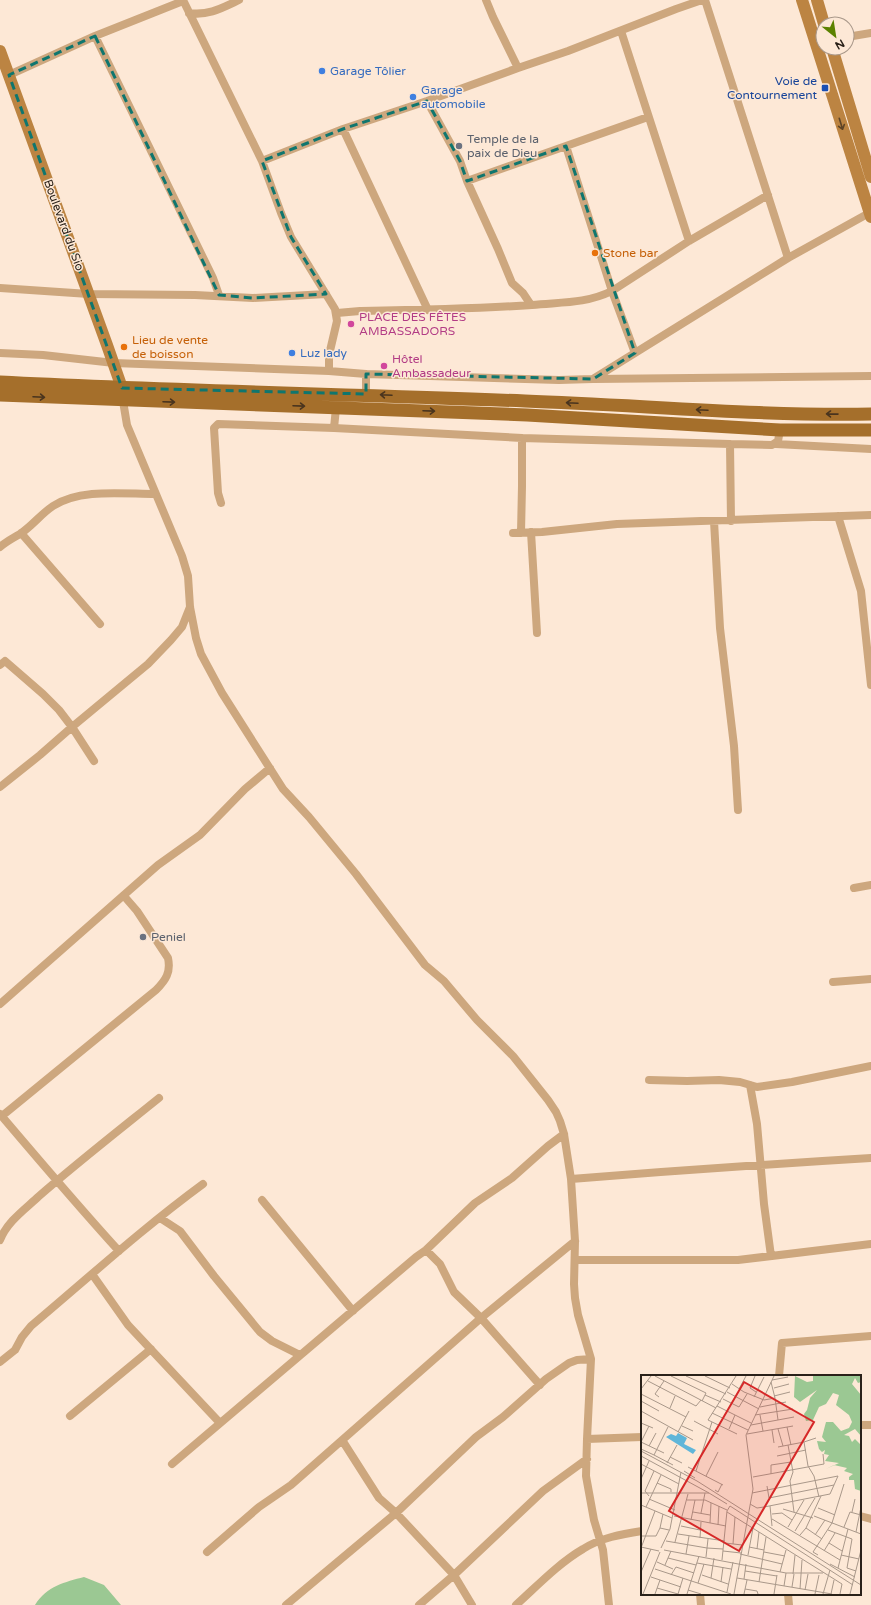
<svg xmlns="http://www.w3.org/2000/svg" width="871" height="1605" font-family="'Varela Round',sans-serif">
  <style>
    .green { fill: #9bc893 }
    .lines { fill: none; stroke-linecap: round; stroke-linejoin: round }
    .street { stroke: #cda77e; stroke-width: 8 }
    .secondary { stroke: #bc8442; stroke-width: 12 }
    .primary { stroke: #a56f2b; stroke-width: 13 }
    .oneway { stroke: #5d4427 }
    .oneway2 { stroke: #49341e }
    .marked { fill: none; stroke: #0f766e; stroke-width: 3; stroke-dasharray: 8 5; stroke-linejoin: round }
    .shop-dot { fill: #3f7fe0; stroke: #fde8d6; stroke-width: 1.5 }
    .transit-dot { fill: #1a4fb4; stroke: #fde8d6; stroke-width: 1.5 }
    .worship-dot { fill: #6b7280; stroke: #fde8d6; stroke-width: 1.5 }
    .food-dot { fill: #e8710a; stroke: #fde8d6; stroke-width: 1.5 }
    .hotel-dot { fill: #d1479c; stroke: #fde8d6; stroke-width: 1.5 }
    .labels { text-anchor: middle; stroke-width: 3; stroke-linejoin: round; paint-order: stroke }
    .shop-label { font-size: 12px; fill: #366cbe; stroke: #fde8d6; text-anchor: start }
    .transit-label { font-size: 12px; fill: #164399; stroke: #fde8d6; text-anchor: end }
    .worship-label { font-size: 12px; fill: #5b616d; stroke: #fde8d6; text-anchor: start }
    .street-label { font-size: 12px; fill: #2a2119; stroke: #fde8d6 }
    .food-label { font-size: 12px; fill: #c56008; stroke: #fde8d6; text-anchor: start }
    .hotel-label { font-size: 12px; fill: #b23c85; stroke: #fde8d6; text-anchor: start }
    .inset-road { fill: none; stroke: #a9988a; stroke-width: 1 }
    .view { fill: #d62828; fill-opacity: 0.15; stroke: #d62828; stroke-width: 2 }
    .inset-edge { fill: none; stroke: #2a2119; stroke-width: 2 }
  </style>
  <rect width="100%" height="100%" fill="#fde8d6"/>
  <path class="green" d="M 84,1577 L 104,1585 L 121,1605 L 35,1605 C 47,1586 65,1582 84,1577 Z"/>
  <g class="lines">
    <path class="street" d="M 183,0 L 262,161 L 281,213 L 291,237 L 335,309 L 337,321 L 329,355 L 329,371 L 366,374 L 366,394
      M 486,0 L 493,17 L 518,68
      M 705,0 L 788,258
      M 189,13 C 208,16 222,8 239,0
      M 621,31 L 689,241
      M 95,36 L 213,278 L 219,295
      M 847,37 L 871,33
      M 9,75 L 95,36 L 183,1
      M 427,101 L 460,161 L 467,181 L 498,249 L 512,283 L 523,293 L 531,305
      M 343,129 L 428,310
      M 566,146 L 612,291 L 635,353
      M 262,161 L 343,129 L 427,101 L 518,68 L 568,51 L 676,9 L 702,0
      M 467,181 L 648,117
      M 0,288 L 89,294 L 195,295 L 253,298 L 326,294
      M 337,313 L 360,311 C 417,310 475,309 532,305 C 561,302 585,304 612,291 L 689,241 L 768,195
      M 0,353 L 43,355 L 114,363 L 329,371
      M 366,374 L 559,380 L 593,379 L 788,258 L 871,212
      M 594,379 L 871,376
      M 123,401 L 127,425 L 182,556 L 188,576 L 190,607 L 196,638 L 201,654 L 222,693 L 283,789 L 309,817 L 356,874 L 425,965 L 444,981 L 477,1020 L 513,1056 L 548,1100 L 556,1112 L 560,1121 L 564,1134 L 571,1179 L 575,1241 L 574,1284 L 575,1298 L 578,1315 L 591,1359 L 587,1439 L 586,1476 L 594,1520 L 603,1550 L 609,1605
      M 334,428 L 336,408
      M 776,444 L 871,449
      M 221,503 L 218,493 L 214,428 L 218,424 L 334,428 L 522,438
      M 838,516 L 861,591 L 871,685
      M 714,521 L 720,628 L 734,746 L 738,810
      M 731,521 L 730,444 L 772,445 L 778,441 L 780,430
      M 531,532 L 537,633
      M 21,533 L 100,624
      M 513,533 L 542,532 L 617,524 L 871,515
      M 521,533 L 522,486 L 522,438 L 730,444
      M 0,547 C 7,541 13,538 20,534 C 32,526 41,514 53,506 C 80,488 124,494 155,494
      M 0,665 L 5,661 L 43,694 L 59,710 L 72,727 L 94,761
      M 0,787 L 40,755 L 72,727 L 148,664 L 171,640 L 182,627 L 190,607
      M 854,888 L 871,885
      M 833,982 L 871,979
      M 0,1004 L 158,865 L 200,835 L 245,789 L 270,768
      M 649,1080 L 687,1081 L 719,1080 L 740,1082 L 757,1087 L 792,1082 L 871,1066
      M 750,1085 L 757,1124 L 764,1204 L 771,1256
      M 0,1114 C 39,1160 78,1206 119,1251
      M 2,1116 L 156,990 C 166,980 171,972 168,958 L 137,911 L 124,896
      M 571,1179 C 671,1171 771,1164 871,1158
      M 262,1200 L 353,1311
      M 160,1218 L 180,1231 L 214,1276 L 260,1332 L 272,1341 L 300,1355
      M 0,1240 C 7,1222 24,1210 38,1197 C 77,1163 118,1131 159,1098
      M 426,1250 L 440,1264 L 454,1292 L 481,1318 L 540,1385
      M 575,1260 L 738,1260 L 871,1244
      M 92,1274 L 128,1325 L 220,1423
      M 0,1362 L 15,1350 L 22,1337 L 31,1326 C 88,1278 143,1228 203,1184
      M 779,1376 L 782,1343 L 871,1336
      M 70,1416 L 151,1349
      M 860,1425 L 871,1425
      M 587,1439 L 642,1437
      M 342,1440 L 379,1498 L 396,1513 L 454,1575 L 472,1605
      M 172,1464 L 416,1257 L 426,1250 L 475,1203 L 512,1178 L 548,1146 L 564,1134
      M 860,1516 L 871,1519
      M 207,1552 L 259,1507 L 291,1485 L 481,1318 L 575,1241
      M 700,1594 L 701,1605
      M 788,1594 L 789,1605
      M 286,1605 L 396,1513 L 476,1437 L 503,1417 L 546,1379 L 569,1363 L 577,1360 L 591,1359
      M 419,1605 L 454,1575 L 543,1491 L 587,1459
      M 516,1605 C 537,1586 559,1563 583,1549 C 600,1538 622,1534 642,1531"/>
    <path class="secondary" d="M 802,0 L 871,217
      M 817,0 L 824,24
      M 832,48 L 871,177
      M 0,51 L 107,345 L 122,388 L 123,396"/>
    <path class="primary" d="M 0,382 C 175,391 350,394 525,401 C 641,405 756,416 871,414
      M 0,395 L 527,415 L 780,430 L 871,430"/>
  </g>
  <defs><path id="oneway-shaft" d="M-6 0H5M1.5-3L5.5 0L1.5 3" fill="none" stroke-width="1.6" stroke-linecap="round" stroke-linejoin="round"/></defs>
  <use class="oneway" href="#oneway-shaft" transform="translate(841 124) rotate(73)"/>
  <g class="oneway2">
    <use href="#oneway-shaft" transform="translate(386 395) rotate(-177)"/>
    <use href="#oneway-shaft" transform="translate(39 397) rotate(3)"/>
    <use href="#oneway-shaft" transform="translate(169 402) rotate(2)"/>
    <use href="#oneway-shaft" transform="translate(572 403) rotate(-177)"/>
    <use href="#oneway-shaft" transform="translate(299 406) rotate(2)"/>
    <use href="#oneway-shaft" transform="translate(702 410) rotate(-177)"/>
    <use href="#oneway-shaft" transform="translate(429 411) rotate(2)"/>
    <use href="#oneway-shaft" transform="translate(832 414) rotate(-179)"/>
  </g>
  <path class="marked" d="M 95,36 L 219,295 L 253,298 L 326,294 L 291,237 L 262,161 L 343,129 L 427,101 L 460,161 L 467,181 L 566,146 L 635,353 L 593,379 L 366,374 L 366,394 L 122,388 L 9,75 Z"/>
  <g class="shop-dot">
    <circle cx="322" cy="71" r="4"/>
    <circle cx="413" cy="97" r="4"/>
    <circle cx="292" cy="353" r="4"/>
  </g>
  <rect class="transit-dot" x="821" y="84" width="8" height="8" rx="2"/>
  <g class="worship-dot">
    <circle cx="459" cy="146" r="4"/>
    <circle cx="143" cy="937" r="4"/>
  </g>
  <g class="food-dot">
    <circle cx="595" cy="253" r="4"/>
    <circle cx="124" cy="347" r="4"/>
  </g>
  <g class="hotel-dot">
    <circle cx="351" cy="324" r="4"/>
    <circle cx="384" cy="366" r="4"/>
  </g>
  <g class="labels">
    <g class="shop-label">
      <text x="330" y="75">Garage Tôlier</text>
      <text x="421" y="94">Garage<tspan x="421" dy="14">automobile</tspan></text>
      <text x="300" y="357">Luz lady</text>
    </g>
    <g class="transit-label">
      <text x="817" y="85">Voie de<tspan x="817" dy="14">Contournement</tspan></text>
    </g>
    <g class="worship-label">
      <text x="467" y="143">Temple de la<tspan x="467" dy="14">paix de Dieu</tspan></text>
      <text x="151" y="941">Peniel</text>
    </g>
    <g class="street-label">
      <text transform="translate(64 225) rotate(70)" y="4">Boulevard du Sio</text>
    </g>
    <g class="food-label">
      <text x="603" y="257">Stone bar</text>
      <text x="132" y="344">Lieu de vente<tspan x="132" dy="14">de boisson</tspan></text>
    </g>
    <g class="hotel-label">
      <text x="359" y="321">PLACE DES FÊTES<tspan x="359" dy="14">AMBASSADORS</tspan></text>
      <text x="392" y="363">Hôtel<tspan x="392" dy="14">Ambassadeur</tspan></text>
    </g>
  </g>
  <g transform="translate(641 1375)">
    <rect width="220" height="220" fill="#fde8d6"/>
    <path d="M 154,1 L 166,7 L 172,6 L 172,1 L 220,1 L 220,7 L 217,8 L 214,3 L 211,9 L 220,20 L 220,61 L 214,54 L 203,60 L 208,61 L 211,67 L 214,64 L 220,70 L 220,116 L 214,114 L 213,105 L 208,105 L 208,102 L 212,99 L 203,96 L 206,93 L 193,90 L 185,94 L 198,88 L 184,86 L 188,80 L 183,79 L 184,75 L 181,77 L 178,74 L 176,66 L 185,67 L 181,62 L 185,47 L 192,47 L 200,56 L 208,53 L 211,47 L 208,40 L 195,30 L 198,20 L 192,18 L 185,29 L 178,32 L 172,45 L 165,46 L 163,39 L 166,35 L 169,23 L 176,15 L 159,27 L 153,22 Z" fill="#9bc893"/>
    <path d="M 37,58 L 46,63 L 43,69 L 55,75 L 52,79 L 25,62 L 30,59 L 35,61 Z" fill="#60b6d9"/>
    <path class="inset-road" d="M 14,1 L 75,33M 30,1 L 65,18 L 61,26M 45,1 L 85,19M 64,1 L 89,13M 95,1 L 67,45 L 96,59M 114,1 L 109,13 L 115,17M 131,5 L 147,2M 7,6 L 55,31 L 60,25M 91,9 L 103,17 L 123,25 L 134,23 L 130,7M 133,13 L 148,9M 0,14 L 10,1M 98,14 L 105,1M 86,17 L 118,34M 0,19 L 45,42M 64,20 L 80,27M 133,21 L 149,17M 18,22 L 14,19 L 23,6M 113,22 L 123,2M 134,23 L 137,45M 82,24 L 98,32 L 106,19M 0,26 L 18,36M 76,31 L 110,48M 119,32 L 145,27M 29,33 L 34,21M 0,36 L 52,65M 71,38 L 107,55M 114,40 L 152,34M 119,40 L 122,56M 53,46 L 77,59M 0,48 L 12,53M 110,50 L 153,42M 41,51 L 52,56M 27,52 L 13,80 L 32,90M 146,52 L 150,70M 88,54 L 94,40M 137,54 L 142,71M 131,55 L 133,68M 37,57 L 48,36M 106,59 L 152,51M 0,67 L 23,78M 0,67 L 8,51M 163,67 L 175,63M 147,70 L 152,97 L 149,106 L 153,137M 8,71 L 15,58M 137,72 L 163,67 L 167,91 L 173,101 L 178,122M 0,74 L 13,80M 0,76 L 56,106 L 220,210M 0,81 L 68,118M 136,81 L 165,75M 29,82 L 41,88M 26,88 L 36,70M 0,89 L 38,109M 47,92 L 82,110M 43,96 L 54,103M 55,96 L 71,47M 130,99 L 130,90 L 150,87M 65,101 L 77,77M 112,102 L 183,89 L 182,79M 0,104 L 8,86M 16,108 L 30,114 L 30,117M 126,111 L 128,123 L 193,110M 74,115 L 77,117 L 81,109M 0,118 L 68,118 L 86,129M 8,121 L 4,116 L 13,96M 8,124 L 34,135M 46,125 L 64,125 L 86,135M 109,129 L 116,133 L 123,132 L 189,119 L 197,101 L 111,118M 0,130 L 31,143M 89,131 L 212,210M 129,131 L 131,151M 5,132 L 20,100M 177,133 L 194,140M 142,134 L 172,143M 52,137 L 69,140M 86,137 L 201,209 L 199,219M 211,137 L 214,124M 60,138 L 64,118M 131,139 L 141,138 L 151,145M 33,141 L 85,151M 173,141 L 220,159M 131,144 L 199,185M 50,145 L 54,125M 69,148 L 70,128M 77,150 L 78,131M 40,151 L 59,155M 147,152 L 163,125M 203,152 L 209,137 L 220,140M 19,153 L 22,139M 165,153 L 180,121M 187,155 L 211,164 L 206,193 L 215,196M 154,156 L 174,123M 215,157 L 220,132M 37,159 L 84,166M 159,160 L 165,153 L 181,164M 174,160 L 184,145M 0,161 L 15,161 L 19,153 L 28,155M 59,163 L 60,147M 67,164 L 66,173 L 82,174M 25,166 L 66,173 L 65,182M 34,167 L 47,119M 84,168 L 101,170M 188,168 L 201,176M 92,169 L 94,142M 0,172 L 18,176M 108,172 L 123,175M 0,173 L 14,136M 20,173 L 29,154 L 40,97M 116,174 L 118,157M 23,175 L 145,198 L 182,198M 82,176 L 100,178M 183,176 L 194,158M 123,177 L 144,181M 45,179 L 48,161M 99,179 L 141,189M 107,180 L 112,153M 177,180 L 172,177 L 191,148 L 203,109M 200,180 L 218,184M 27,183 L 55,190M 81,185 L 86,136 L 89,131M 16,187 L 32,194M 56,188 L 90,194M 189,189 L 214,202M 24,190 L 30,176M 197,193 L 207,154M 14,194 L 90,219M 104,196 L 136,201M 0,197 L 10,174M 139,197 L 145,175M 152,199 L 154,180M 30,200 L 35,192 L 53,198M 61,200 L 87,209M 10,202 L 40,212M 70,203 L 73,183M 96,203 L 191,219M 103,204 L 105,189M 80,207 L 82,192M 118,207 L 125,162M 57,208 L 63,189M 143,211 L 145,198M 151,212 L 153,199M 16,213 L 37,219M 104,214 L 116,216 L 117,219M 159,214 L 161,185M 47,215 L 60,219M 164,215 L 167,199M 86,217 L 92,187M 2,219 L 19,177M 14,219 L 19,205M 37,219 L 42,203M 46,219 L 58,181M 93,219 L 112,114 L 105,60 L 133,1M 103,219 L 106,205M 133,219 L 136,200M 174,219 L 178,200M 182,219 L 189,195M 190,219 L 193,205M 209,219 L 220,175"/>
    <path class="view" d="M 103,7 L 173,47 L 98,176 L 28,136 Z"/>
    <rect width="220" height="220" class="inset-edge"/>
  </g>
  <g transform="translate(835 36) rotate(150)"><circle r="19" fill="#fde8d6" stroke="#a9988a"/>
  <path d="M0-3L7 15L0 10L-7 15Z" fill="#5c8200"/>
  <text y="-6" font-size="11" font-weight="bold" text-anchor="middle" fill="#2a2119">N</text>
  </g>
</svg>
